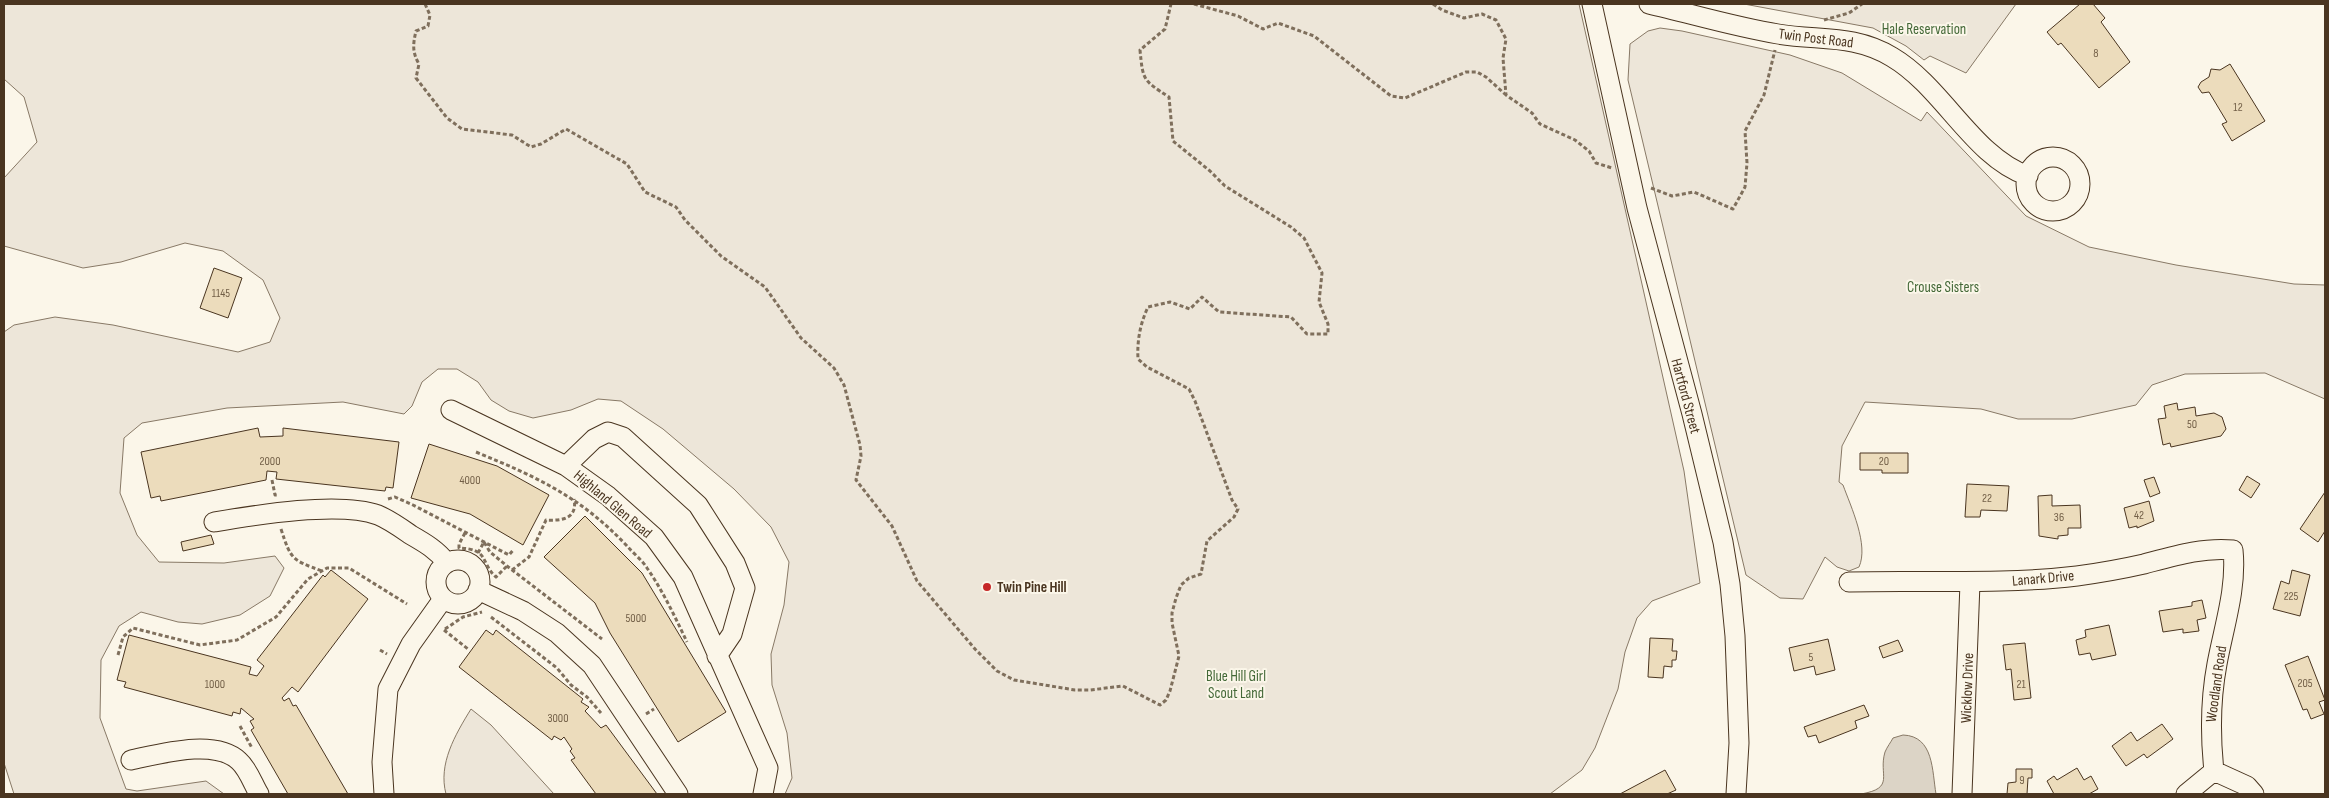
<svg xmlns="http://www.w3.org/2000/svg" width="2329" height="798" font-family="'Sofia Sans Condensed',sans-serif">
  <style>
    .green { fill: #ede6d9; stroke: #887966 }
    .water { fill: #dcd4c6; stroke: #887966 }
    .building { fill: #ecdcbc; stroke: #4a3520 }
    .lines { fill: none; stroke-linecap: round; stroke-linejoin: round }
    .minor-casing { stroke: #4a3520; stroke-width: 21 }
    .path { stroke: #7f6f5c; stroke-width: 3; stroke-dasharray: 4 2.5; stroke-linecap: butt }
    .minor { stroke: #fbf6e9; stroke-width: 19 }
    .poi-dot { fill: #c62828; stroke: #fbf6e9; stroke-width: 2 }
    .labels { text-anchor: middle; stroke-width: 4; stroke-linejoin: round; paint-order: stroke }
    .number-label { font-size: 12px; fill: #725f47 }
    .park-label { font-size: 15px; fill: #436837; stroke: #fbf6e9 }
    .street-label { font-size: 15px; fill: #4a3520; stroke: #fbf6e9 }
    .poi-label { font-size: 15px; font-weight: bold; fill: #4a3520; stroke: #fbf6e9; text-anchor: start }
  </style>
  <rect width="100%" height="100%" fill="#fbf6e9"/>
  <path class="green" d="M 4,4 L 1579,4 L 1684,471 L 1700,583 L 1652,601 L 1637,618 L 1625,652 L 1618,689 L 1595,748 L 1582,770 L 1550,794 L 785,794 L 792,778 L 787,733 L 772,685 L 771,654 L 784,605 L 789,562 L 771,527 L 734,489 L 663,429 L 621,401 L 598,399 L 571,410 L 533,418 L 509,411 L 491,400 L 478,382 L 457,369 L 438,369 L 422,382 L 412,406 L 404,414 L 343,402 L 227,408 L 142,423 L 124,438 L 120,493 L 137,535 L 159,562 L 224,563 L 275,556 L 284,568 L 270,596 L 240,615 L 202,624 L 178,622 L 141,612 L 119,626 L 101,660 L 100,718 L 126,789 L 137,791 L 206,781 L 224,794 L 14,794 L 4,763 L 4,332 L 14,325 L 55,317 L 113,325 L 238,352 L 270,342 L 280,318 L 263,280 L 223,251 L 185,243 L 121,262 L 83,268 L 4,246 L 4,178 L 37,142 L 24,97 L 4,79 Z
    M 1744,4 L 2016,4 L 1966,73 L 1930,56 L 1924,60 L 1906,46 L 1873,28 Z
    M 1660,28 L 1682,31 L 1790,55 L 1842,73 L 1921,121 L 1927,112 L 2026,216 L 2089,247 L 2176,265 L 2294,284 L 2325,285 L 2325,399 L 2265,373 L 2185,374 L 2152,385 L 2136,405 L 2072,419 L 2018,419 L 1981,409 L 1865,402 L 1842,446 L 1839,482 L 1843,485 C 1851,507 1869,545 1859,567 L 1849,571 L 1837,567 L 1825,557 L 1803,599 L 1780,598 L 1746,575 L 1628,80 L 1630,44 L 1648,31 Z
    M 471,709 L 491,725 L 554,794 L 446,794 C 438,764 455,735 471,709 Z"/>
  <path class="water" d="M 1903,735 C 1934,736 1932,771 1936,794 L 1861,794 C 1896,788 1878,775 1885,752 C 1887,747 1891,742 1893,738 Z"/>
  <path class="building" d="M 2080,4 L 2093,4 L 2105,18 L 2101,22 L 2130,62 L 2099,88 L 2061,43 L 2058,45 L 2047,32 Z
    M 2230,64 L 2265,121 L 2232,141 L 2222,124 L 2227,122 L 2209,92 L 2202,93 L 2198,87 L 2201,82 L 2209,77 L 2211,69 L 2220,70 Z
    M 214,268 L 242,278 L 228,318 L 200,308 Z
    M 2177,403 L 2178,410 L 2195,407 L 2196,416 L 2214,413 L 2222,417 L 2226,429 L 2221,436 L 2171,447 L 2170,443 L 2163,445 L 2158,419 L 2166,418 L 2164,406 Z
    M 258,428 L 260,437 L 283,436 L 283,428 L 399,442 L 393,488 L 386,487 L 385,491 L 276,479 L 277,472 L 267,471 L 266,480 L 161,501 L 160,496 L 151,498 L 141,452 Z
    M 429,444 L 497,466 L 549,495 L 523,545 L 470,514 L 411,498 Z
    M 1860,453 L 1908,453 L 1908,473 L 1882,473 L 1882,470 L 1860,470 Z
    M 2247,476 L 2260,484 L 2251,498 L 2239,490 Z
    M 2154,477 L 2160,493 L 2150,497 L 2144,480 Z
    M 1967,484 L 2009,486 L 2007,511 L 1981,510 L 1980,517 L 1965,517 Z
    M 2325,492 L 2325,531 L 2318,542 L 2300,529 Z
    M 2052,495 L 2052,506 L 2080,505 L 2081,528 L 2068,528 L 2068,535 L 2058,536 L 2058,539 L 2039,536 L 2038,496 Z
    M 2149,501 L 2154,521 L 2137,528 L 2137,526 L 2129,528 L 2124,508 Z
    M 585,516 L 642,573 L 726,712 L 678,742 L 610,633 L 595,603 L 544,557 Z
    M 211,535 L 214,544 L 183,551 L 181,542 Z
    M 331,570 L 368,599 L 298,692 L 292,687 L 282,698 L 284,701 L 289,698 L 293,706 L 296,705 L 348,794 L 288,794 L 251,730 L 254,728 L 250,721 L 254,719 L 241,708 L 240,714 L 233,712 L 232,716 L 124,687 L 126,682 L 117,680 L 129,635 L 251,667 L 249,674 L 257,676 L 264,666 L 257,660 L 323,575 L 325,577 Z
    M 2292,570 L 2310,575 L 2300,616 L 2273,609 L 2281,581 L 2289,584 Z
    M 2202,600 L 2206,618 L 2197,620 L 2199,631 L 2183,633 L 2183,629 L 2163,632 L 2159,611 L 2192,606 L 2192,602 Z
    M 2109,625 L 2116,655 L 2092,660 L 2090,653 L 2079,655 L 2076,640 L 2086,637 L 2085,630 Z
    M 486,630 L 493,635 L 496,630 L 583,699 L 581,702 L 589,707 L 585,711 L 601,728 L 606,725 L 657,794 L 596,794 L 571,760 L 575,758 L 570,751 L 572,749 L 564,737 L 561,740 L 554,736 L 552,740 L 459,667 Z
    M 1650,638 L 1673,639 L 1672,651 L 1677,651 L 1676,660 L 1672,660 L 1672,667 L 1664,666 L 1663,678 L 1648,677 Z
    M 1828,639 L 1835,670 L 1816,675 L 1814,666 L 1794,671 L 1789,648 Z
    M 1898,640 L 1903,651 L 1883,658 L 1879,647 Z
    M 2025,643 L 2031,698 L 2014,700 L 2011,669 L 2006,670 L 2003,645 Z
    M 2308,656 L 2325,700 L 2319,702 L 2324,714 L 2311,719 L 2307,709 L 2303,710 L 2285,665 Z
    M 1864,705 L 1869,716 L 1855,721 L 1857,728 L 1819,743 L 1816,735 L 1808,737 L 1804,727 Z
    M 2162,724 L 2173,739 L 2147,758 L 2144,754 L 2126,766 L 2112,746 L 2131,732 L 2137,741 Z
    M 2077,768 L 2084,780 L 2091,776 L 2098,789 L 2089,794 L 2054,794 L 2047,781 L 2054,776 L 2057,780 Z
    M 2016,769 L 2032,769 L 2032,778 L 2028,778 L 2027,794 L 2007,794 L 2008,783 L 2016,782 Z
    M 1665,770 L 1676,790 L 1667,794 L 1620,794 Z"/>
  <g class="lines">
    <g class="minor-casing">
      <path id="minor" d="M 1592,4 L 1637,208 L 1692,414 L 1723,542 L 1730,584 L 1735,636 L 1739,743 L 1736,794
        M 1649,4 C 1692,14 1735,27 1778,34 C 1819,41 1854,34 1892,57 C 1943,87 1973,157 2028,176
        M2026 184a27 27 0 1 1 54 0a27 27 0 1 1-54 0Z
        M 451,410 L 566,466 L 608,496 L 654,537 L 683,577 L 768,768 L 763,794
        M 566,466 L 594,439 L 608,432 L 623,437 L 698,505 L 735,563 L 745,588 L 732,634 L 717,656
        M 214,522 C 256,515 339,501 378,515 C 390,520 401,528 411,535 C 425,543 437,550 447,563
        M436 582a22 22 0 1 1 44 0a22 22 0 1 1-44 0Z
        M 1849,582 C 1925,580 2001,585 2077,576 C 2099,573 2122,569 2144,564 C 2174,556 2203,547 2233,550 C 2237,588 2224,626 2217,664 C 2210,701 2210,734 2214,771 L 2247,786 L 2254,794
        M 478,590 L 523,611 L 557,633 L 592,665 L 678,794
        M 131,760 C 160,754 215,738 239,761 C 248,769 253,784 259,794
        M 384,794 L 382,762 L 388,689 L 411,644 L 443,599
        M 1962,794 L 1970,583
        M 2186,794 L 2214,771"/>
    </g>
    <path class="path" d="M 425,4 L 430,15 L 428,26 L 416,31 C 413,44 412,52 419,64 L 416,78 L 447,118 L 462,129 L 512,135 L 531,147 L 541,144 L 566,129 L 627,164 L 645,192 L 676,207 L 685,220 L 721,256 L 765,287 L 801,338 L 834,368 L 844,385 L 860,445 L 861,456 L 856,480 L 892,526 L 917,581 L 975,649 L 997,671 L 1014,680 L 1075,690 L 1090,690 L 1123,686 L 1160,705 L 1166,700 L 1170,691 L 1179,656 L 1172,623 L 1172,613 L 1176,598 L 1181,585 L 1189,578 L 1201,574 L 1207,541 L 1234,517 L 1238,509 L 1232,500 L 1195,401 L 1189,389 L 1147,367 L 1138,359 C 1137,341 1140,324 1148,307 L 1170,302 L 1190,309 L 1202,297 L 1219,312 L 1291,317 L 1307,334 L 1328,334 L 1328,324 L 1319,302 L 1322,273 L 1304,238 L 1291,227 L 1225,186 L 1210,171 L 1173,141 L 1169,97 C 1143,80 1143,81 1140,50 L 1165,29 L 1171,4
      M 1194,4 L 1238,16 L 1263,29 L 1278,23 L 1314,36 L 1391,96 L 1405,98 L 1466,72 L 1477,72 L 1486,77 L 1506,95
      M 1433,4 L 1442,10 L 1464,18 L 1482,14 L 1496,20 L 1506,39 L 1503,58 L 1506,95 L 1532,113 L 1540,124 L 1575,140 L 1589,151 L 1596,163 L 1612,168
      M 1824,20 L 1849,13 L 1862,4
      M 1651,188 L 1672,196 L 1694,192 L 1733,209 L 1745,187 L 1747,163 L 1745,131 L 1764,95 L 1775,50
      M 476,452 C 537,477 581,497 627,546 C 633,553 642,560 647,568 C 663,591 675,617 687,642
      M 272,480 L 275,495 L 277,495
      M 388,499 L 395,497 L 413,505 L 509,555 L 514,549
      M 281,529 C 291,560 292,560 322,571
      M 465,533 L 459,544 L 459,548 C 490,549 480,563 496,577 L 507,566
      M 478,553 L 484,542 L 490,552 L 507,566 L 602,639
      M 512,570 L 529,557 L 546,520 C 561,521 578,519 574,499
      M 491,617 L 557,668 L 571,685 L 587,697 L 601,713
      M 445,629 L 463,617 L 482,612
      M 444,630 L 468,649
      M 380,650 L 387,654
      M 118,655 L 123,637 L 133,628 L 200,645 L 237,640 L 276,617 L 308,579 L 327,568 L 349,568 L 407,604
      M 646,714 L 654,709
      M 240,726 L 252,748"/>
    <use href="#minor" class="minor"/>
  </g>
  <circle class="poi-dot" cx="987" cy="587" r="5"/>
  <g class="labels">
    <g class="number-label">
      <text x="2096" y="57">8</text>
      <text x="2238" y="111">12</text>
      <text x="221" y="297">1145</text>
      <text x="2192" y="428">50</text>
      <text x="270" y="465">2000</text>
      <text x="1884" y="465">20</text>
      <text x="470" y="484">4000</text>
      <text x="1987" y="502">22</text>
      <text x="2139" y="519">42</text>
      <text x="2059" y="521">36</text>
      <text x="2291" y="600">225</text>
      <text x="636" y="622">5000</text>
      <text x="1811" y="661">5</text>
      <text x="2305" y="687">205</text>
      <text x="215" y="688">1000</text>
      <text x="2021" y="688">21</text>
      <text x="558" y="722">3000</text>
      <text x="2022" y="784">9</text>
    </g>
    <g class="park-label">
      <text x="1924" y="34">Hale Reservation</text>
      <text x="1943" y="292">Crouse Sisters</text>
      <text x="1236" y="681">Blue Hill Girl<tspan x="1236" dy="17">Scout Land</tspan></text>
    </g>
    <g class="street-label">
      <text transform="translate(1816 38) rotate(7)" y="5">Twin Post Road</text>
      <text transform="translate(1686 396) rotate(75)" y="5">Hartford Street</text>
      <text transform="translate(613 504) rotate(40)" y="5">Highland Glen Road</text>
      <text transform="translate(2043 578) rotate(-5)" y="5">Lanark Drive</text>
      <text transform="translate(2216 684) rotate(-82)" y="5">Woodland Road</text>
      <text transform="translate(1967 688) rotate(-88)" y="5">Wicklow Drive</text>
    </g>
    <g class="poi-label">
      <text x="997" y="592">Twin Pine Hill</text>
    </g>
  </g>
  <rect width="2329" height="798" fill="none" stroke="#4a3520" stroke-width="10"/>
</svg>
